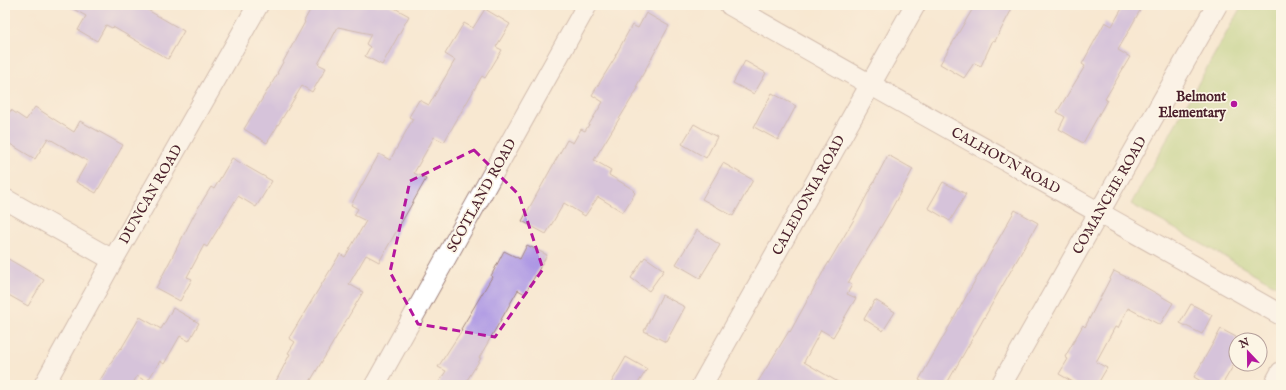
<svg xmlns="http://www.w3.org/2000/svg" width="1286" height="390" font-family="'IM FELL English',serif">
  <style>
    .green { fill: #aecf77; stroke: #7c7751 }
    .building { fill: #ad98e4 }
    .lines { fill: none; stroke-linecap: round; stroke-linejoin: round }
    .street-casing { stroke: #a1847e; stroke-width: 22 }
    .street { stroke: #fff; stroke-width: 20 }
    .marked { fill: none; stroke: #b5179e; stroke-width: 3; stroke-dasharray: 8 5; stroke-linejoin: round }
    .poi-dot { fill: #b5179e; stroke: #fcf5e5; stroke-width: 1.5 }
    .labels { text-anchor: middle; stroke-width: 3.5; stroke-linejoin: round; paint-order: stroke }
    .poi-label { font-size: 14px; font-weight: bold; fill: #4a1f2b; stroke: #fcf5e5; text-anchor: end }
    .street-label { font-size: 14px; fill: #4a1f2b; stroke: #fcf5e5 }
  </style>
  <rect width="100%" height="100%" fill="#fcf5e5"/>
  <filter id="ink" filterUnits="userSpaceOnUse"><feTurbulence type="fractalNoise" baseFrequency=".025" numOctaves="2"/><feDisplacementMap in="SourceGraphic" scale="8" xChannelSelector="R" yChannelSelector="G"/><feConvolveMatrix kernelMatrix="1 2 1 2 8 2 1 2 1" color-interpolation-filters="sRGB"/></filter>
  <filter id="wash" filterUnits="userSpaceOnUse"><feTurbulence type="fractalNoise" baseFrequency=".012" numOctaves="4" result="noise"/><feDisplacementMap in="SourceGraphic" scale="16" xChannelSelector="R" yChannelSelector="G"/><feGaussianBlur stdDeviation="0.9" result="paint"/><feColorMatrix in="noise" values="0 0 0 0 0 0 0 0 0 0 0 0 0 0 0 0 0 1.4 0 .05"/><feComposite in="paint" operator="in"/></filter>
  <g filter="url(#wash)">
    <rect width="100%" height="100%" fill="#f8e8d1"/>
    <path class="green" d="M 1242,5 L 1281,5 L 1281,283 L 1278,287 L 1131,204 Z"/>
    <g id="blocks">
      <path class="building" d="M 66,5 L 139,5 L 184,31 L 168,59 L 113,27 L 112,28 L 106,25 L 97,41 L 78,30 L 86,16 Z
        M 313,5 L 389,5 L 409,16 L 382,65 L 365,56 L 370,47 L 366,44 L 371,34 L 338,27 L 318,64 L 326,68 L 312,92 L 302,86 L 267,143 L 244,129 L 278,73 L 277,73 L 305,22 L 304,21 Z
        M 975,5 L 1014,5 L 995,41 L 993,40 L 981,66 L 974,63 L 964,78 L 940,64 Z
        M 1124,5 L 1143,5 L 1118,50 L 1130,57 L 1105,99 L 1107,100 L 1083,143 L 1059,129 L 1065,117 L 1057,112 L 1085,66 L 1082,64 L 1105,22 L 1112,26 Z
        M 485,9 L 510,24 L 496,47 L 502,50 L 485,78 L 482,76 L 444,142 L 434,137 L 414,173 L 426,179 L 379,262 L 366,255 L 349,284 L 363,292 L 308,385 L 274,385 L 290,354 L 288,353 L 295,342 L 289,338 L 340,254 L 345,257 L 366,221 L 354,215 L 358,209 L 351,205 L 379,154 L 390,160 L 413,119 L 409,117 L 419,100 L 429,105 L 455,60 L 445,54 L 464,23 L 473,28 Z
        M 646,13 L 669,26 L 636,87 L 638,88 L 594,160 L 611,170 L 609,175 L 634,190 L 633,191 L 635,193 L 623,212 L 598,197 L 585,216 L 564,203 L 546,234 L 522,221 L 567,140 L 573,143 L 581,129 L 585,131 L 603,102 L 592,95 L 616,56 L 615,56 L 632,25 L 638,28 Z
        M 745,61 L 766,73 L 754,94 L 733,83 Z
        M 772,93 L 796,106 L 778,140 L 754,127 Z
        M 35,107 L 74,132 L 80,121 L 123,145 L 96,193 L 76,182 L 88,161 L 48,138 L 35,159 L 5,141 L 5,119 L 11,110 L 26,120 Z
        M 694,124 L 717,137 L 706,158 L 682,144 Z
        M 888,155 L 913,169 L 892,208 L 848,283 L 852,285 L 847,294 L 856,298 L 833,337 L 821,330 L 804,362 L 843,385 L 756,385 L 789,331 L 790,332 L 823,272 L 856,216 Z
        M 232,158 L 272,181 L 256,207 L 238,196 L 207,247 L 204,245 L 187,277 L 192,279 L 180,301 L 156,288 L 195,213 L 211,187 L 214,189 Z
        M 723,163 L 753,180 L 733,216 L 702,199 Z
        M 943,182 L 966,194 L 950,221 L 928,208 Z
        M 1015,210 L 1038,223 L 946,385 L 928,385 L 919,380 Z
        M 697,230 L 720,245 L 700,278 L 676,264 Z
        M 527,245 L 547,255 L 525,294 L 518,290 L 479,358 L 481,358 L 464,385 L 437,385 L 446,371 L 438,367 L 462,330 L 461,329 L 492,277 L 491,276 L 504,251 L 520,259 Z
        M 5,257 L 44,280 L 28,306 L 5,293 Z
        M 645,257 L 664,270 L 649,291 L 631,278 Z
        M 1114,271 L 1140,284 L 1173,303 L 1160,325 L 1128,308 L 1118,328 L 1115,327 L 1096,362 L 1107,368 L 1097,385 L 1078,385 L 1059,374 L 1068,359 L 1065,357 L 1083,325 L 1085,327 Z
        M 662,295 L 685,307 L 666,342 L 644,331 Z
        M 875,300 L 895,312 L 883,331 L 864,319 Z
        M 1191,304 L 1212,315 L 1202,334 L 1180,323 Z
        M 173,308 L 199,323 L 189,341 L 180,336 L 164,364 L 160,361 L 147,382 L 137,376 L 132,385 L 97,385 L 120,348 L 121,349 L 140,317 L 161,329 Z
        M 1221,329 L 1236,337 L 1236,361 L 1222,385 L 1208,385 L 1194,377 Z
        M 626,357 L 647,369 L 637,385 L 610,385 Z"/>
    </g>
  </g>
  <g filter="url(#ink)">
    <use href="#blocks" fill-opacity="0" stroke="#a1847e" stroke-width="1"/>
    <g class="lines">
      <g class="street-casing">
        <path id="street" d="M 730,5 C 913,110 1098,211 1281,315
          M 5,199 L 113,260
          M 44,385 L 113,260 L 258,5
          M 375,385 L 587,5
          M 702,385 L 915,5
          M 1001,385 L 1217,5
          M 1274,385 L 1281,372"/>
      </g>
      <use href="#street" class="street"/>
    </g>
  </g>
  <path d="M0 0H1286V390H0ZM 474,150 L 519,195 L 543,269 L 495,337 L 418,324 L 390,272 L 410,181 Z" fill="#f8e8d1" fill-opacity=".55" fill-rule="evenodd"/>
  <path class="marked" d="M 474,150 L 519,195 L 543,269 L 495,337 L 418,324 L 390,272 L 410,181 Z"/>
  <circle class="poi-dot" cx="1234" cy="104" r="4"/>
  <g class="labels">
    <g class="poi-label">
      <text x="1226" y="101">Belmont<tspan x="1226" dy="16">Elementary</tspan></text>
    </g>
    <g class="street-label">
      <text transform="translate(1006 160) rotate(29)" y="5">CALHOUN ROAD</text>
      <text transform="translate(150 194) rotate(-60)" y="5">DUNCAN ROAD</text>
      <text transform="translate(481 195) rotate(-61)" y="5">SCOTLAND ROAD</text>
      <text transform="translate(808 195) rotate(-61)" y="5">CALEDONIA ROAD</text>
      <text transform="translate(1109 195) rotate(-60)" y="5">COMANCHE ROAD</text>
    </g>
  </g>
  <rect width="1286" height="390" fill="none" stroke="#fcf5e5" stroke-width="20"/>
  <g transform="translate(1248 352) rotate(338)"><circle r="19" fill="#fcf5e5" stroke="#b59f9b"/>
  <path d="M0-3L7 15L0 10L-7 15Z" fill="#b5179e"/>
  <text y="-6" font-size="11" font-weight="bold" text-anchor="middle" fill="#4a1f2b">N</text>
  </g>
</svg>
